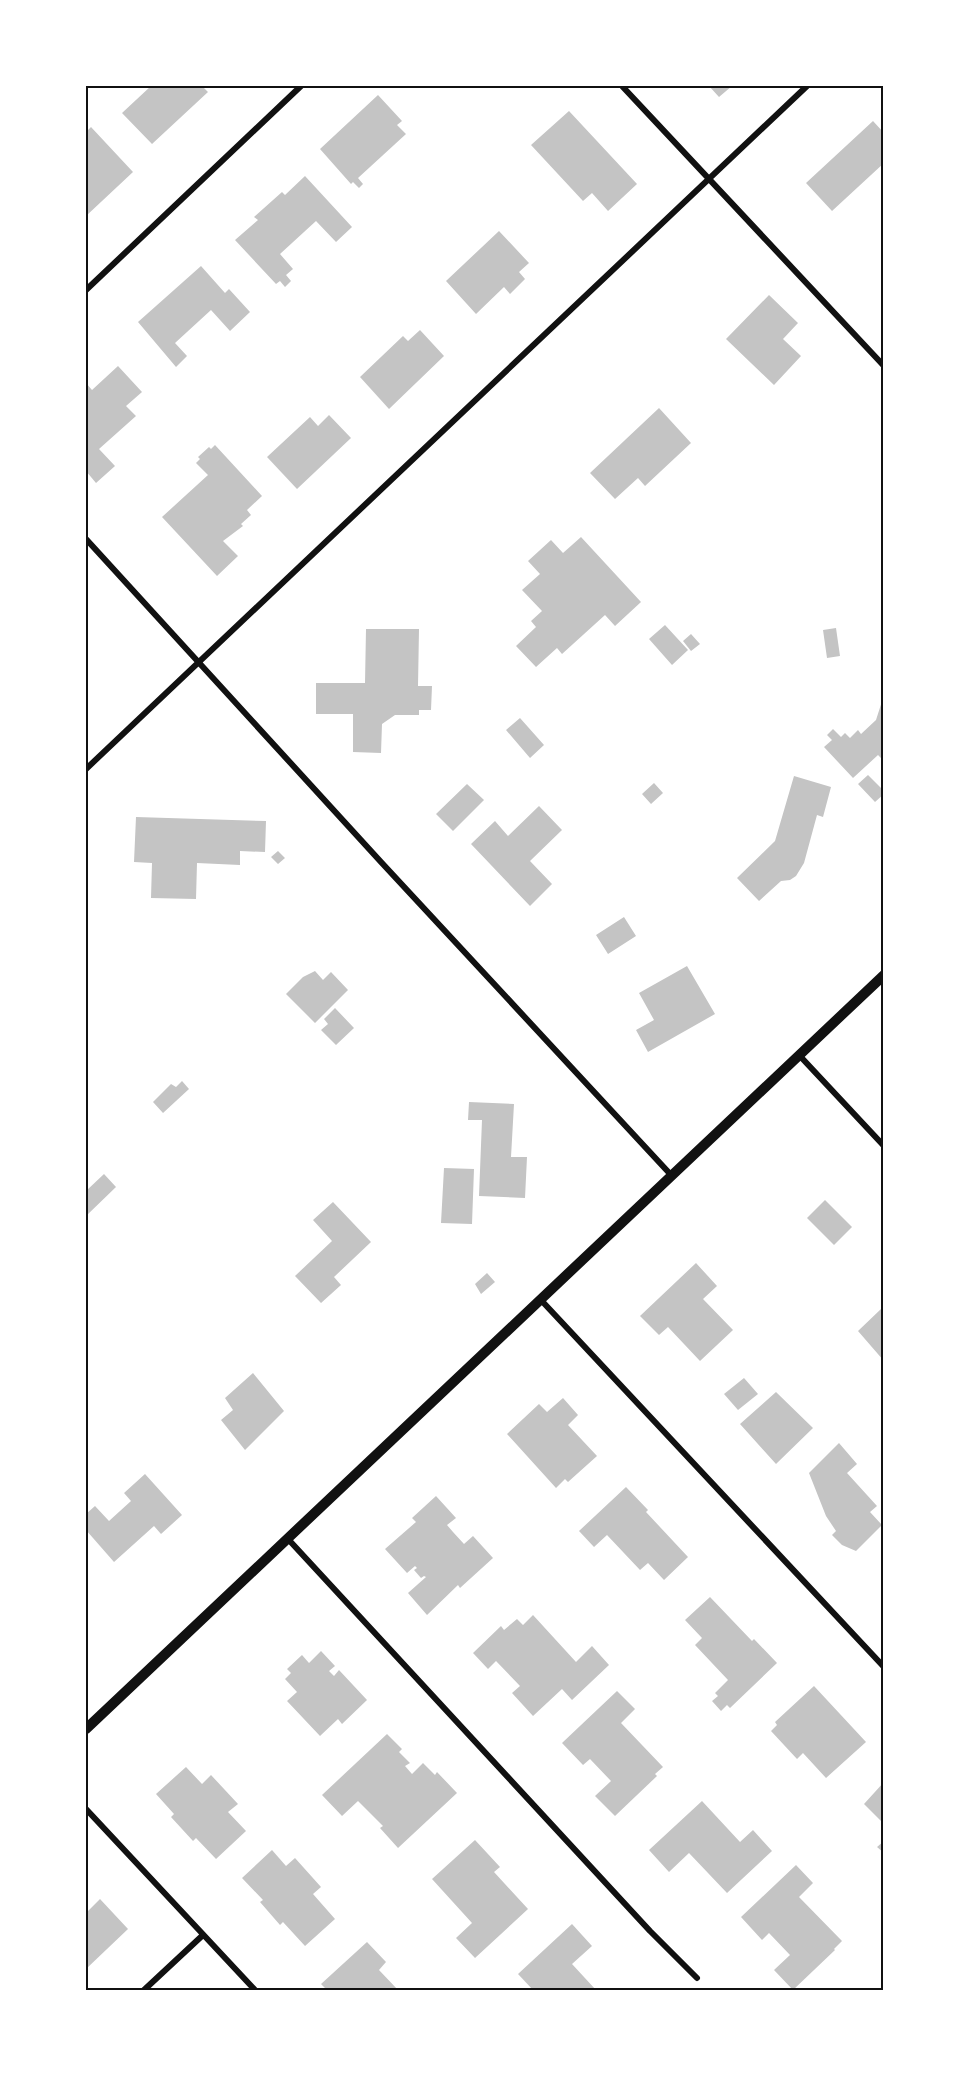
<svg xmlns="http://www.w3.org/2000/svg" width="969" height="2076" font-family="Barlow,sans-serif">
  <style>
    .building { fill: #c4c4c4 }
    .lines { fill: none; stroke-linecap: round; stroke-linejoin: round }
    .minor { stroke: #111; stroke-width: 6 }
    .tertiary { stroke: #111; stroke-width: 10 }
    .neatline { fill: none; stroke: #111; stroke-width: 2 }
  </style>
  <rect width="100%" height="100%" fill="#fff"/>
  <path class="building" d="M 151,86 L 202,86 L 208,92 L 152,144 L 122,113 Z
    M 709,86 L 732,86 L 719,97 Z
    M 378,95 L 402,121 L 397,125 L 406,134 L 358,178 L 363,184 L 359,188 L 353,182 L 351,184 L 320,149 Z
    M 569,111 L 637,184 L 608,211 L 592,193 L 583,201 L 531,145 Z
    M 873,121 L 884,133 L 884,163 L 832,211 L 806,183 Z
    M 91,127 L 133,172 L 86,216 L 86,132 Z
    M 305,176 L 352,227 L 336,242 L 316,221 L 280,254 L 293,269 L 286,275 L 291,281 L 285,287 L 280,281 L 276,284 L 235,240 L 258,220 L 254,217 L 282,192 L 285,195 Z
    M 499,231 L 529,263 L 519,272 L 525,279 L 510,294 L 504,287 L 476,314 L 446,281 Z
    M 201,266 L 225,293 L 229,289 L 250,312 L 230,331 L 211,310 L 175,343 L 187,356 L 176,367 L 138,322 Z
    M 769,295 L 798,323 L 783,339 L 801,356 L 774,385 L 726,339 Z
    M 420,330 L 444,356 L 389,409 L 360,377 L 403,336 L 408,341 Z
    M 118,366 L 142,392 L 126,406 L 136,416 L 99,449 L 115,466 L 96,483 L 86,471 L 86,383 L 92,390 Z
    M 659,408 L 691,443 L 645,486 L 638,478 L 615,499 L 590,473 Z
    M 329,415 L 351,438 L 297,489 L 267,457 L 310,417 L 318,426 Z
    M 215,445 L 262,496 L 247,510 L 251,515 L 241,524 L 243,526 L 223,541 L 238,556 L 217,576 L 162,517 L 208,475 L 196,463 L 200,459 L 198,457 L 209,447 L 211,449 Z
    M 581,537 L 641,602 L 615,626 L 605,615 L 562,654 L 557,648 L 536,667 L 516,646 L 536,627 L 531,621 L 542,611 L 522,590 L 540,574 L 528,561 L 551,540 L 563,553 Z
    M 665,625 L 688,650 L 672,665 L 649,639 Z
    M 836,628 L 840,656 L 827,658 L 823,630 Z
    M 366,629 L 419,629 L 418,686 L 432,686 L 431,710 L 419,710 L 419,715 L 395,715 L 382,724 L 381,753 L 353,752 L 353,714 L 316,714 L 316,683 L 365,683 Z
    M 691,634 L 700,644 L 691,651 L 683,641 Z
    M 884,695 L 884,761 L 878,755 L 853,778 L 824,747 L 832,740 L 827,735 L 833,729 L 841,737 L 845,733 L 850,738 L 858,730 L 861,734 L 876,720 Z
    M 520,718 L 544,745 L 530,758 L 506,730 Z
    M 868,775 L 884,791 L 884,794 L 875,802 L 858,784 Z
    M 794,776 L 831,787 L 823,817 L 817,815 L 804,863 L 796,876 L 790,880 L 781,881 L 759,901 L 737,878 L 775,841 Z
    M 654,783 L 663,793 L 651,804 L 642,794 Z
    M 467,784 L 484,800 L 453,831 L 436,814 Z
    M 539,806 L 562,830 L 530,861 L 552,884 L 530,906 L 471,844 L 495,821 L 508,836 Z
    M 136,817 L 266,821 L 265,852 L 240,851 L 240,865 L 197,863 L 196,899 L 151,898 L 152,863 L 134,862 Z
    M 278,851 L 285,858 L 278,864 L 271,857 Z
    M 624,917 L 636,936 L 608,954 L 596,935 Z
    M 687,966 L 715,1014 L 648,1052 L 636,1030 L 654,1020 L 639,993 Z
    M 315,971 L 323,980 L 331,972 L 348,990 L 315,1023 L 286,994 L 303,977 Z
    M 335,1008 L 354,1028 L 336,1045 L 321,1030 L 328,1024 L 324,1019 Z
    M 182,1081 L 189,1089 L 163,1113 L 153,1102 L 171,1084 L 176,1087 Z
    M 469,1102 L 514,1104 L 511,1157 L 527,1157 L 525,1198 L 479,1196 L 482,1120 L 468,1120 Z
    M 444,1168 L 474,1169 L 472,1224 L 441,1223 Z
    M 104,1174 L 116,1187 L 86,1216 L 86,1191 Z
    M 825,1200 L 852,1227 L 834,1245 L 807,1218 Z
    M 333,1202 L 371,1242 L 334,1277 L 341,1285 L 321,1303 L 295,1276 L 332,1241 L 313,1220 Z
    M 696,1263 L 717,1286 L 703,1299 L 733,1330 L 700,1361 L 668,1327 L 659,1335 L 640,1316 Z
    M 487,1273 L 495,1282 L 481,1294 L 475,1284 Z
    M 881,1309 L 884,1312 L 884,1361 L 858,1331 Z
    M 253,1373 L 284,1411 L 245,1450 L 221,1420 L 233,1410 L 225,1398 Z
    M 744,1378 L 758,1394 L 738,1410 L 724,1394 Z
    M 776,1392 L 813,1428 L 776,1464 L 740,1424 Z
    M 563,1398 L 578,1415 L 568,1425 L 597,1456 L 568,1482 L 565,1479 L 556,1488 L 507,1434 L 539,1404 L 547,1412 Z
    M 839,1443 L 857,1464 L 847,1473 L 877,1506 L 870,1512 L 882,1525 L 856,1551 L 842,1545 L 832,1535 L 836,1531 L 826,1516 L 809,1473 Z
    M 145,1474 L 182,1515 L 161,1534 L 154,1526 L 114,1562 L 86,1530 L 86,1514 L 95,1506 L 109,1521 L 131,1501 L 124,1493 Z
    M 626,1487 L 648,1510 L 646,1512 L 688,1557 L 664,1580 L 648,1563 L 640,1570 L 607,1535 L 594,1547 L 579,1531 Z
    M 436,1496 L 456,1518 L 447,1525 L 453,1532 L 464,1544 L 473,1536 L 493,1558 L 460,1588 L 458,1585 L 427,1615 L 408,1593 L 426,1577 L 424,1576 L 421,1578 L 414,1570 L 417,1568 L 415,1566 L 407,1573 L 385,1549 L 416,1522 L 412,1518 Z
    M 710,1597 L 752,1641 L 754,1639 L 777,1663 L 730,1708 L 727,1705 L 721,1711 L 712,1701 L 718,1696 L 715,1693 L 728,1680 L 695,1645 L 702,1638 L 685,1620 Z
    M 533,1615 L 576,1662 L 592,1646 L 609,1665 L 572,1700 L 562,1689 L 533,1716 L 512,1693 L 520,1686 L 496,1661 L 488,1669 L 473,1653 L 501,1626 L 504,1630 L 517,1619 L 523,1625 Z
    M 321,1651 L 335,1666 L 329,1671 L 334,1676 L 339,1670 L 367,1700 L 342,1724 L 338,1719 L 320,1736 L 287,1701 L 297,1692 L 285,1679 L 291,1673 L 287,1669 L 302,1655 L 309,1663 Z
    M 814,1686 L 866,1742 L 826,1778 L 803,1753 L 797,1759 L 771,1731 L 777,1725 L 775,1722 Z
    M 617,1691 L 635,1709 L 621,1723 L 663,1767 L 655,1774 L 657,1776 L 615,1816 L 595,1796 L 611,1781 L 590,1759 L 583,1765 L 562,1743 Z
    M 387,1734 L 402,1749 L 399,1752 L 410,1763 L 405,1766 L 412,1774 L 423,1763 L 435,1775 L 437,1772 L 457,1793 L 398,1848 L 380,1828 L 383,1826 L 358,1801 L 342,1816 L 322,1795 Z
    M 186,1767 L 202,1784 L 211,1775 L 238,1804 L 228,1812 L 246,1831 L 216,1859 L 196,1838 L 193,1841 L 171,1817 L 174,1814 L 156,1794 Z
    M 884,1782 L 884,1824 L 864,1804 Z
    M 702,1801 L 740,1842 L 753,1830 L 772,1851 L 727,1893 L 689,1853 L 669,1872 L 649,1850 Z
    M 475,1840 L 500,1867 L 494,1872 L 528,1909 L 475,1958 L 456,1938 L 472,1923 L 432,1879 Z
    M 884,1841 L 884,1853 L 877,1847 Z
    M 272,1850 L 286,1866 L 295,1858 L 321,1887 L 313,1894 L 335,1919 L 305,1946 L 283,1922 L 280,1925 L 260,1902 L 263,1900 L 242,1878 Z
    M 796,1865 L 813,1883 L 799,1897 L 842,1941 L 834,1949 L 835,1950 L 793,1990 L 774,1970 L 790,1955 L 769,1933 L 762,1940 L 741,1917 Z
    M 100,1899 L 128,1929 L 86,1969 L 86,1913 Z
    M 572,1924 L 592,1946 L 572,1964 L 596,1990 L 533,1990 L 518,1974 Z
    M 367,1942 L 386,1962 L 379,1970 L 398,1990 L 327,1990 L 321,1984 Z"/>
  <g class="lines">
    <path class="minor" d="M 622,86 L 884,366
      M 86,290 L 301,86
      M 86,539 L 381,862 L 672,1176
      M 86,769 L 807,86
      M 799,1055 L 884,1146
      M 540,1299 L 884,1667
      M 288,1539 L 650,1931 L 697,1978
      M 86,1809 L 255,1990
      M 144,1990 L 203,1935"/>
    <path class="tertiary" d="M 86,1729 L 884,975"/>
  </g>
  <rect width="969" height="2076" fill="none" stroke="#ffffff" stroke-width="174"/>
  <rect x="87" y="87" width="795" height="1902" class="neatline"/>
</svg>
